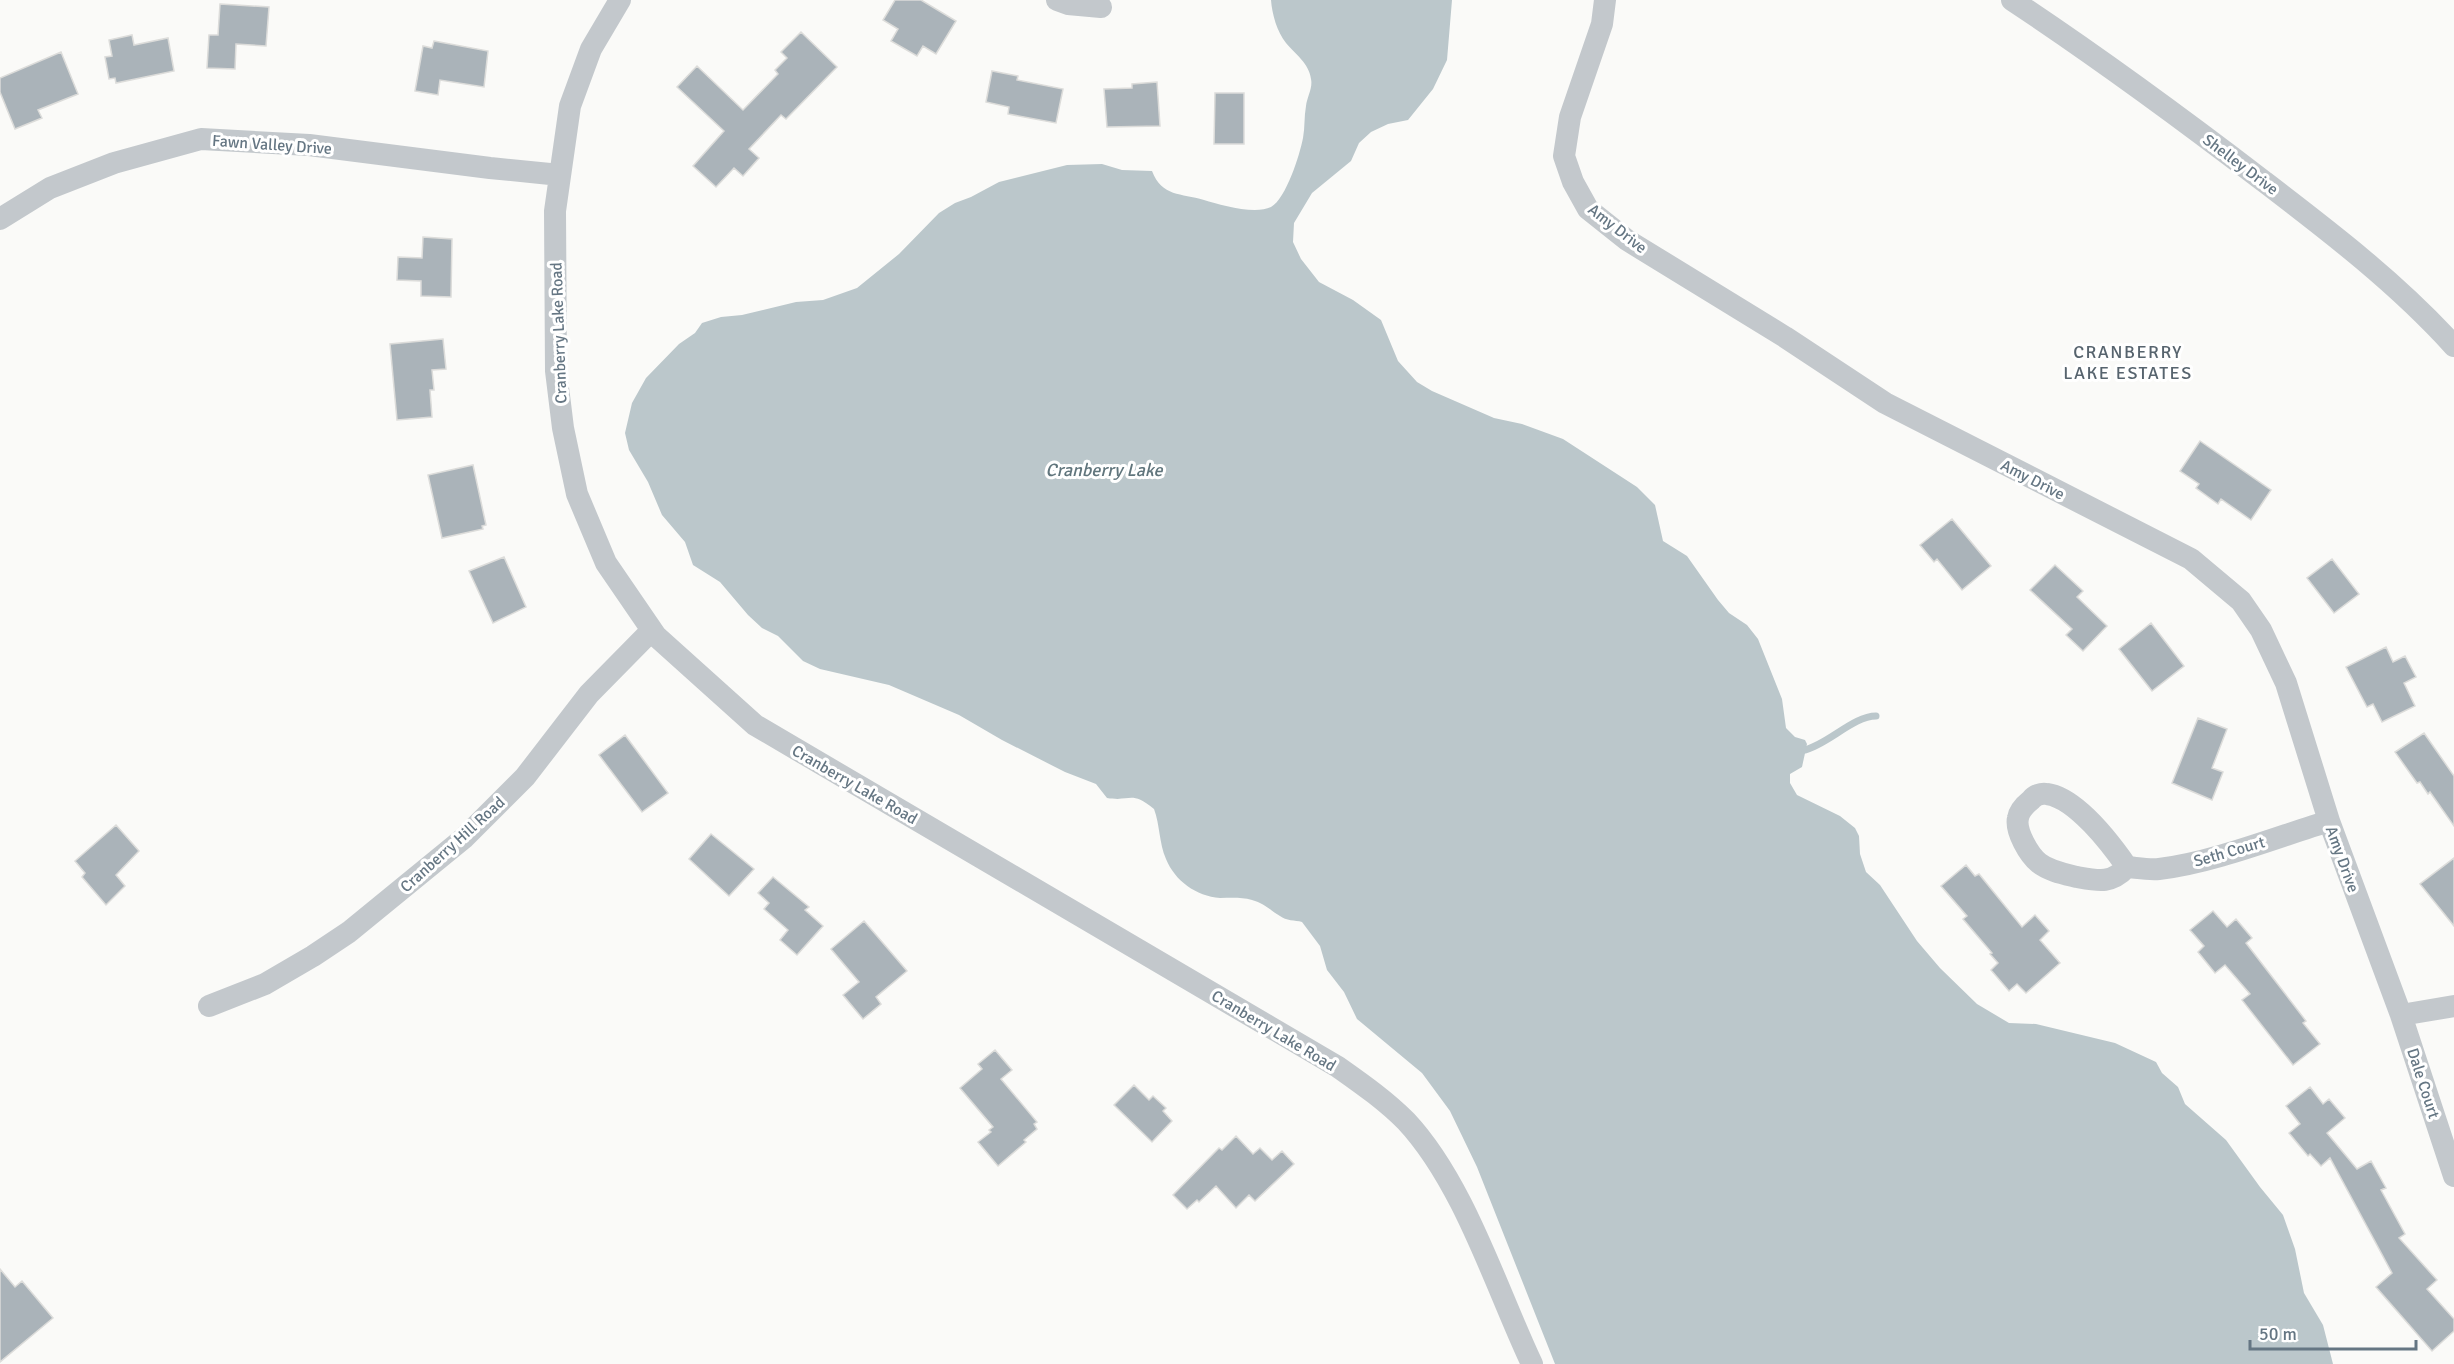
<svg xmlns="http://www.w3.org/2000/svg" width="2454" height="1364" font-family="Signika,sans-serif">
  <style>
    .water { fill: #bbc7cb }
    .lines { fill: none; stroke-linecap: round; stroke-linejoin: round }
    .stream { stroke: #bbc7cb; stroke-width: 7 }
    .building { fill: #aab3b9; stroke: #dcdcda; stroke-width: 1.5 }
    .street { stroke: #c3c8cc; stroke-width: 22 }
    .labels { text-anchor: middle; stroke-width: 6; stroke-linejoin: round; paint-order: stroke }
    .street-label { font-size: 16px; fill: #657683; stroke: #fff }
    .neighbourhood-label { font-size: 18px; letter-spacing: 1.5px; fill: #57646e; stroke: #fff }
    .water-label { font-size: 18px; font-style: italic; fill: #60757c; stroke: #fff }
  </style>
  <rect width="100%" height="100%" fill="#fafaf8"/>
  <path class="water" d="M 1271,0 L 1452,0 L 1447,60 L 1433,89 L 1408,120 L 1388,124 L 1371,132 L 1359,143 L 1351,161 L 1312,193 L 1294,223 L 1293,242 L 1301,259 L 1319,282 L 1353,300 L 1381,320 L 1398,361 L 1417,382 L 1432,391 L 1494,418 L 1522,424 L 1563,439 L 1637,487 L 1655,505 L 1663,541 L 1687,556 L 1718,600 L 1729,613 L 1747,625 L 1758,639 L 1782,699 L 1786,728 L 1795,737 L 1805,740 L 1807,744 L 1802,767 L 1790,774 L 1790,783 L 1797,795 L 1840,816 L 1855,828 L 1859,836 L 1860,854 L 1866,872 L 1880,885 L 1917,941 L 1940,968 L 1977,1004 L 2009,1023 L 2036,1024 L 2115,1043 L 2156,1062 L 2162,1073 L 2178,1087 L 2185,1104 L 2226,1140 L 2260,1187 L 2283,1215 L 2295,1249 L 2304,1293 L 2323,1325 L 2333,1364 L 1555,1364 L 1477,1167 L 1450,1111 L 1422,1073 L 1357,1019 L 1344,992 L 1327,970 L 1320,946 L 1302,922 C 1295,920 1286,921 1280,916 C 1270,910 1264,903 1252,900 C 1241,897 1231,898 1220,898 C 1196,896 1175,881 1166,859 C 1159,843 1160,825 1154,809 C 1130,790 1132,802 1107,798 L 1096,784 L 1065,772 L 1002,740 L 959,715 L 889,685 L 820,669 L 803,661 L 778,636 L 762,628 L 748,615 L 720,582 L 693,565 L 685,542 L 662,515 L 648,482 L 629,450 L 625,433 L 632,403 L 646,378 L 679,344 L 695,333 L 702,323 L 721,317 L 742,315 L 796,302 L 823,300 L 857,288 L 899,254 L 939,213 L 955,203 L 971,197 L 999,182 L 1067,165 L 1102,164 L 1122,170 L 1152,171 C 1162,197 1181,193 1204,200 C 1220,205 1255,215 1271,207 C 1286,199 1300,154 1303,138 C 1305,127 1304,117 1306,106 C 1307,97 1313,88 1311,79 C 1309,63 1295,54 1286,43 C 1277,32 1272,14 1271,0 Z"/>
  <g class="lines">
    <path class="stream" d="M 1805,750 C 1828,744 1854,716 1876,716"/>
  </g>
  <path class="building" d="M 895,0 L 921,0 L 956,21 L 936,54 L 923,46 L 917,56 L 891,41 L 898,29 L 883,20 Z
    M 220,4 L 269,7 L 266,46 L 236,44 L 235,69 L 207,68 L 209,35 L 218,35 Z
    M 801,32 L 837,67 L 786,119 L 781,115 L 749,149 L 759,158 L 743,176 L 734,168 L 716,187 L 693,166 L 724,131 L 677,87 L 697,66 L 743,110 L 778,74 L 775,70 L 787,58 L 781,52 Z
    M 132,35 L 134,45 L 168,38 L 174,71 L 116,83 L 115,78 L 109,79 L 105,57 L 112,56 L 109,40 Z
    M 434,41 L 488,51 L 484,87 L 440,80 L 438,95 L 415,91 L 423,46 L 432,48 Z
    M 61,52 L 78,94 L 38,110 L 42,118 L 15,129 L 0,92 L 0,78 Z
    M 992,71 L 1018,76 L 1017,80 L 1063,89 L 1056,123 L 1008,114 L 1009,107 L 986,102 Z
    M 1157,82 L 1160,126 L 1107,127 L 1104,89 L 1132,88 L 1132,84 Z
    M 1215,93 L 1244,93 L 1244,144 L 1214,144 Z
    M 423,237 L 452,239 L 451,297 L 421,296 L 421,281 L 397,280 L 398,257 L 422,258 Z
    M 443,339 L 446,369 L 432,370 L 434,390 L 430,390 L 432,417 L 397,420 L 390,344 Z
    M 2200,441 L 2271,490 L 2251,520 L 2221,499 L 2218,504 L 2196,488 L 2199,484 L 2180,471 Z
    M 473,465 L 486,525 L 482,526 L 483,529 L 442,538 L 428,475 Z
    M 1952,519 L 1991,566 L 1962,590 L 1937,559 L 1934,562 L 1920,545 Z
    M 504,557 L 526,607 L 493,623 L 469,571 Z
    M 2332,559 L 2359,594 L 2334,613 L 2307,578 Z
    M 2055,565 L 2083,591 L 2077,597 L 2107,626 L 2083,651 L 2066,635 L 2072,629 L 2030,590 Z
    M 2151,623 L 2184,666 L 2152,691 L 2119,649 Z
    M 2386,647 L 2393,662 L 2405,656 L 2416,677 L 2404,683 L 2415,706 L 2382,722 L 2373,704 L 2367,707 L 2346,667 Z
    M 2198,718 L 2227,729 L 2212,768 L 2223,772 L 2212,800 L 2172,783 Z
    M 2424,733 L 2454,776 L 2454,826 L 2430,792 L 2428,794 L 2420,782 L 2417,783 L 2395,752 Z
    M 625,735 L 668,793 L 642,812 L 599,755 Z
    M 116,825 L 139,851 L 116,875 L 125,886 L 106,905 L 82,877 L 85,873 L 75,861 Z
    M 711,834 L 754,869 L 729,896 L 689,859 Z
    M 2454,858 L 2454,926 L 2420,884 Z
    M 1966,865 L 1975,876 L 1979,874 L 2022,927 L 2035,915 L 2049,931 L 2040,940 L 2060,963 L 2026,993 L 2017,984 L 2009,991 L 1991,970 L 1998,963 L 1990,954 L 1992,953 L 1963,919 L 1967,916 L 1941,886 Z
    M 773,877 L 809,907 L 805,910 L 823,926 L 797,955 L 780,940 L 788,930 L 764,909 L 769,903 L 758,893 Z
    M 2213,911 L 2227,927 L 2236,919 L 2252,938 L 2246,943 L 2306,1021 L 2303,1023 L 2320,1044 L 2293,1065 L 2242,1000 L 2250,994 L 2225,965 L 2215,973 L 2198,952 L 2204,946 L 2190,930 Z
    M 864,921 L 907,971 L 876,997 L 881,1004 L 863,1019 L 843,995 L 859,982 L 831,949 Z
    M 995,1050 L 1012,1070 L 1001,1079 L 1037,1122 L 1034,1124 L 1037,1129 L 1024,1140 L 1026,1142 L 998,1166 L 978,1142 L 991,1132 L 989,1130 L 993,1127 L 960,1088 L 982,1069 L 978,1064 Z
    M 1134,1085 L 1149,1100 L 1153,1096 L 1166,1108 L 1163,1111 L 1172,1121 L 1152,1142 L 1114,1105 Z
    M 2310,1087 L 2323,1104 L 2329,1099 L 2345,1118 L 2327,1133 L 2357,1169 L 2371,1161 L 2386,1188 L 2381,1190 L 2405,1234 L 2399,1238 L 2437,1280 L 2427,1289 L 2454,1319 L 2454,1331 L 2432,1351 L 2376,1287 L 2392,1273 L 2330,1158 L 2321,1166 L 2310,1154 L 2308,1156 L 2289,1133 L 2300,1124 L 2286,1106 Z
    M 1236,1136 L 1253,1154 L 1260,1148 L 1272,1160 L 1282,1151 L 1294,1164 L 1255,1201 L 1249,1195 L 1236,1208 L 1216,1186 L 1199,1202 L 1197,1200 L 1187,1209 L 1173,1195 L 1219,1148 L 1222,1150 Z
    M 0,1269 L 15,1287 L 22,1281 L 53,1318 L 0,1362 Z"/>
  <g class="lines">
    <path class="street" d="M 620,0 L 591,49 L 570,106 L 555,211 L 556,371 L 563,428 L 577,494 L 606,563 L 656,636 L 755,725 L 1338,1067 C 1362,1084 1385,1100 1406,1121 C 1464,1183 1496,1288 1532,1364
      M 1057,0 L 1068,4 L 1101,7
      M 1605,0 L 1602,24 L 1570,117 L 1564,156 L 1573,182 L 1588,209 L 1627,240 L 1785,337 L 1885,403 L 2191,559 L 2241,601 L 2261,630 L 2286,683 L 2329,821 L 2401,1015 L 2454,1176
      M 2012,0 C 2098,57 2181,118 2262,180 C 2330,232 2397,283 2454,346
      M 0,219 L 50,188 L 114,163 L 201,139 L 309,145 L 490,168 L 560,175
      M 2127,867 C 2111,884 2099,881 2077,877 C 2065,874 2049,871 2039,863 C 2029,855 2015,831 2018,818 C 2019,811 2026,804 2031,800 C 2035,795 2041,793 2047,794 C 2076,798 2111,844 2127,867 C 2138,868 2149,870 2159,869 C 2212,863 2277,837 2329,821
      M 209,1006 L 265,984 L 313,956 L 349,932 L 464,838 L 525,777 L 589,694 L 652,630
      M 2401,1015 L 2454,1006"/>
  </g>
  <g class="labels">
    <g class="street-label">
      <text transform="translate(272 144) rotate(4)" y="6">Fawn Valley Drive</text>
      <text transform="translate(2241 164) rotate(37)" y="6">Shelley Drive</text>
      <text transform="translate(1618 228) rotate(38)" y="6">Amy Drive</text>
      <text transform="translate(558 333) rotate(-92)" y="6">Cranberry Lake Road</text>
      <text transform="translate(2033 479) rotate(27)" y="6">Amy Drive</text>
      <text transform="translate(855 784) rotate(30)" y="6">Cranberry Lake Road</text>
      <text transform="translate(452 844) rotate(-42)" y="6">Cranberry Hill Road</text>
      <text transform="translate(2229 851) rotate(-16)" y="6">Seth Court</text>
      <text transform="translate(2343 859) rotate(70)" y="6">Amy Drive</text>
      <text transform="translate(1274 1030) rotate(31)" y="6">Cranberry Lake Road</text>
      <text transform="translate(2424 1083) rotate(72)" y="6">Dale Court</text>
    </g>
    <g class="neighbourhood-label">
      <text x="2128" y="358">CRANBERRY<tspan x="2128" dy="21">LAKE ESTATES</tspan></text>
    </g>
    <g class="water-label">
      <text x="1104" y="476">Cranberry Lake</text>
    </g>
  </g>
  <path d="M2250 1340v9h166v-9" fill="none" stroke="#657683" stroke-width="3"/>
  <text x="2259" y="1340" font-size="18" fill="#657683" stroke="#ffffff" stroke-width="4.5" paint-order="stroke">50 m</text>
</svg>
